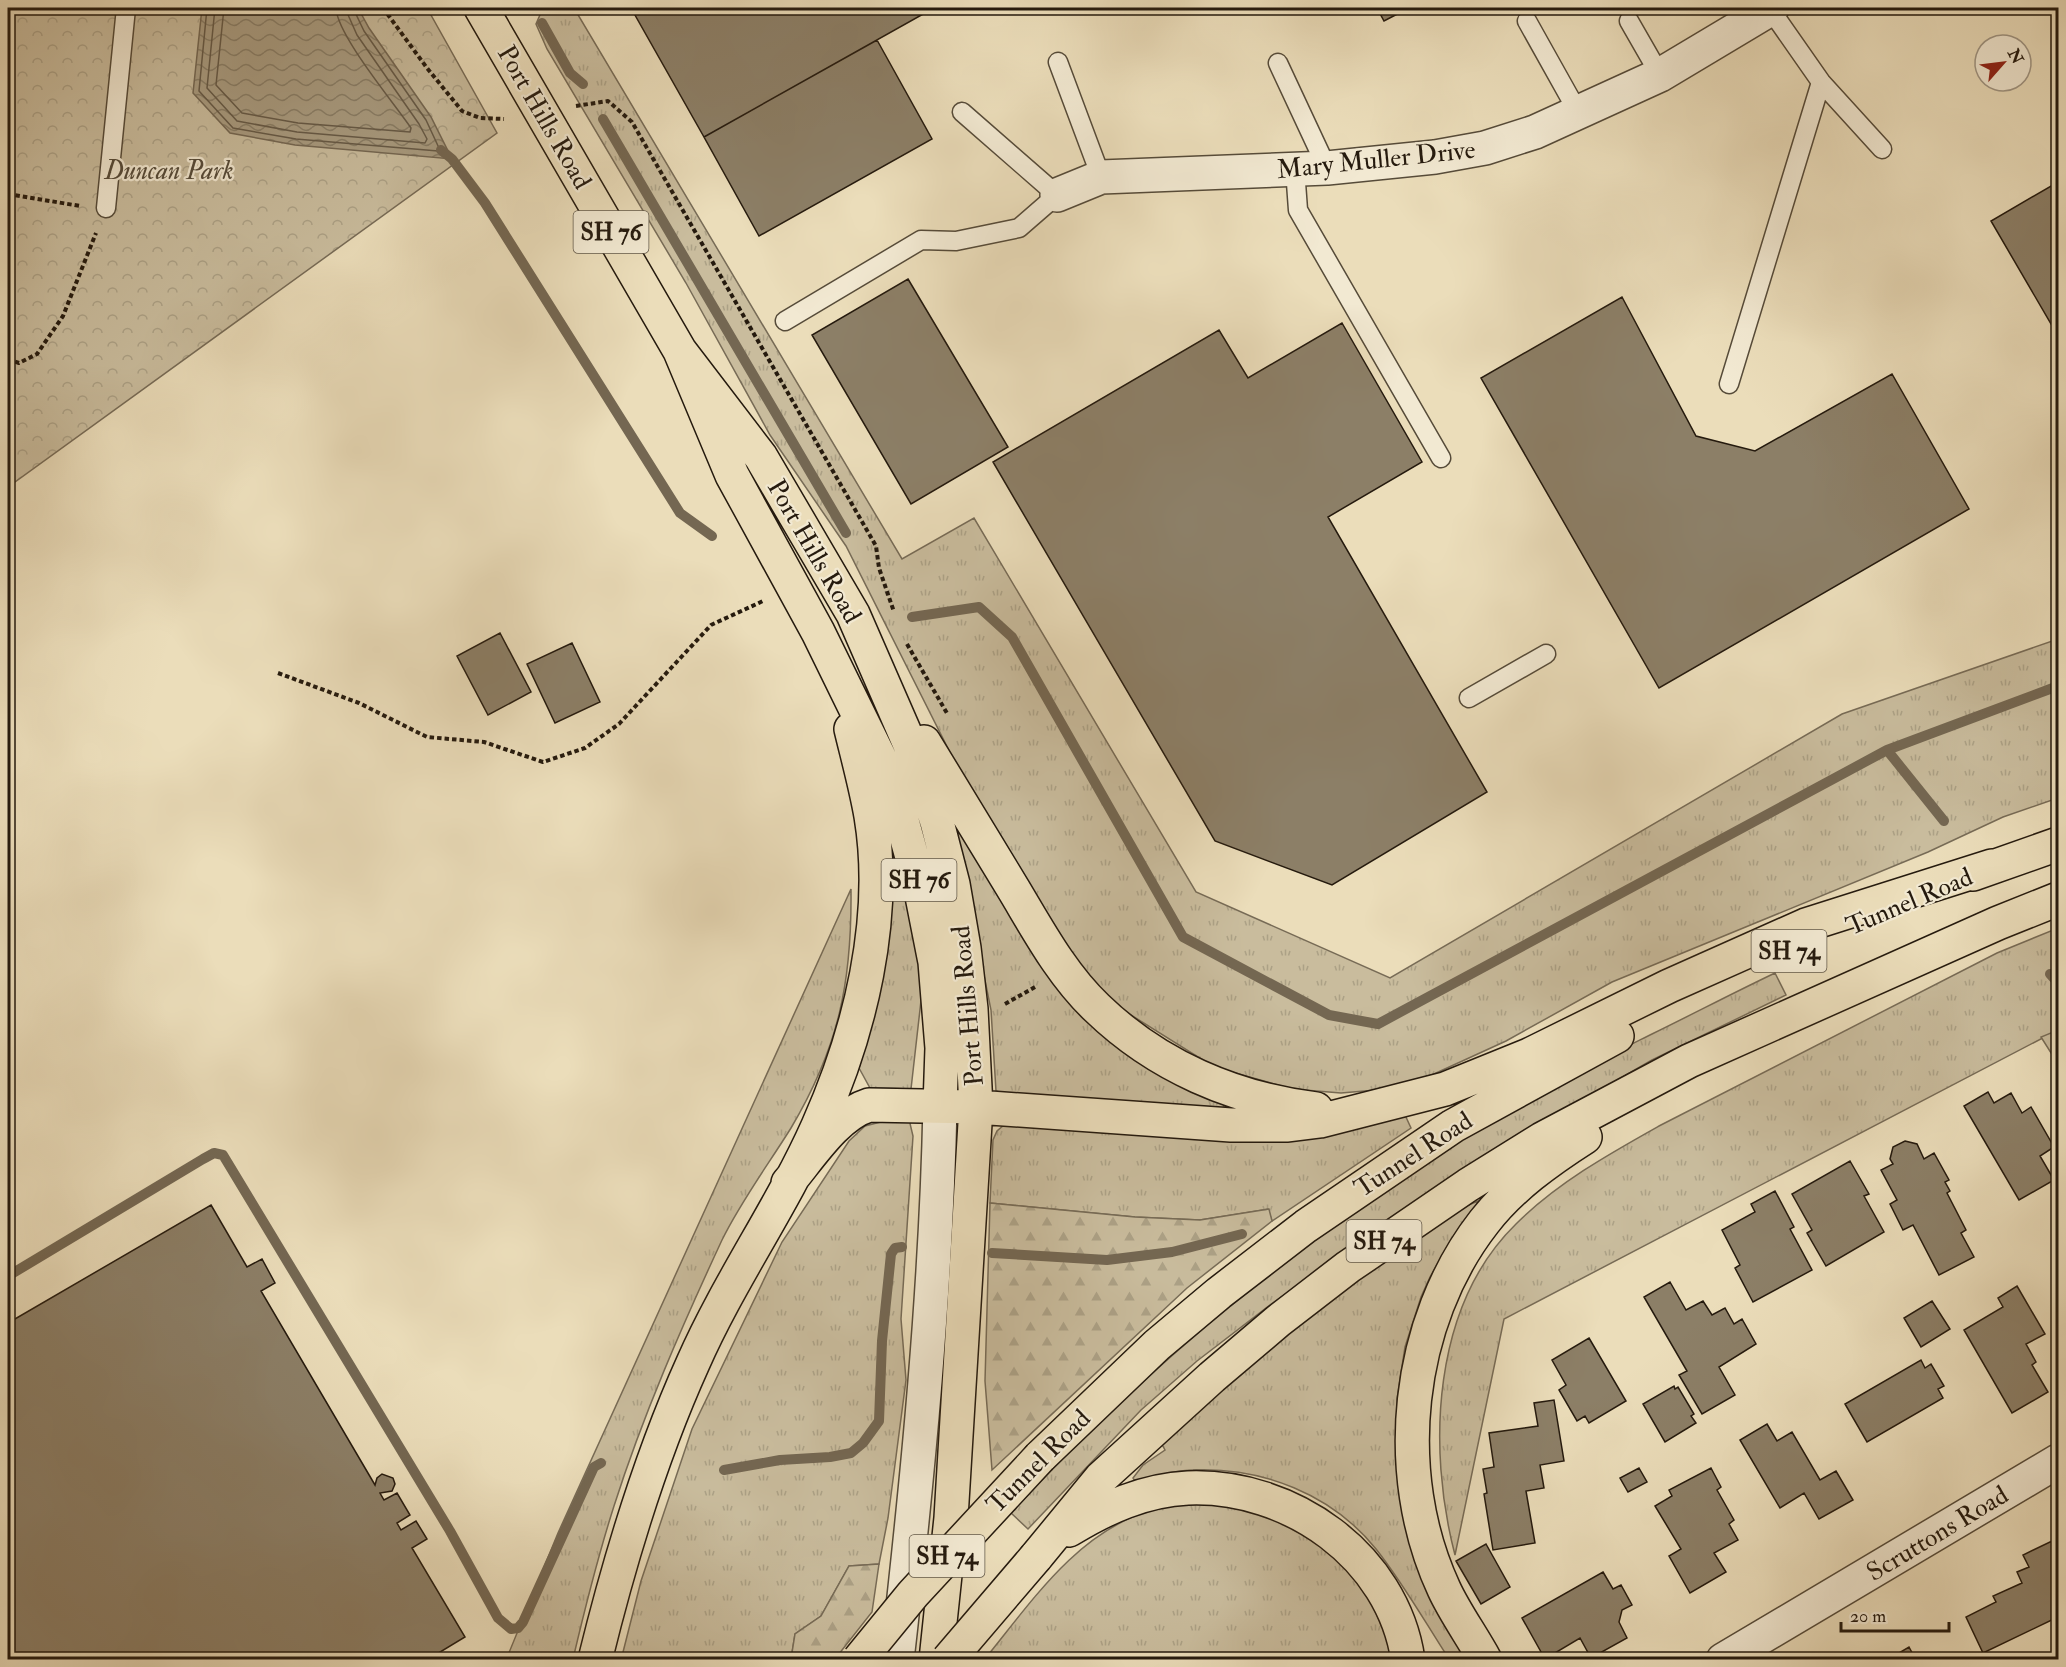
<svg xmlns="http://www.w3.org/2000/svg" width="2066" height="1667" font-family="'IM FELL Double Pica',serif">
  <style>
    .grass { fill: url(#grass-tufts); stroke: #776b56; stroke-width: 1.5 }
    .forest { fill: url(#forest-firs); stroke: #776b56; stroke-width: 1.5 }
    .park { fill: url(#park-crowns); stroke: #776b56; stroke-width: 1.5 }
    .water { fill: url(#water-waves); stroke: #746752; stroke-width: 1.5 }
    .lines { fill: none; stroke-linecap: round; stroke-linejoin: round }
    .shore { stroke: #665a47; stroke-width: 1.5 }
    .stream { stroke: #746752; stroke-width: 10 }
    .building { fill: #8c7f67; stroke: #251a0e; stroke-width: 1.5 }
    .service-casing { stroke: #564b39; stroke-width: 21 }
    .minor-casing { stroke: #564b39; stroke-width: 36 }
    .tertiary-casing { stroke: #564b39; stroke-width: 36 }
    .trunk-casing { stroke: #251a0e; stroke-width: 36 }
    .path { stroke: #251a0e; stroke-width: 4; stroke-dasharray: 4.5 3; stroke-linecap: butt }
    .service { stroke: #f2e9d2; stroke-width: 18 }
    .minor { stroke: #f2e9d2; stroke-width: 33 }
    .tertiary { stroke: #f2e9d2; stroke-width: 33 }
    .trunk { stroke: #ebddba; stroke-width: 33 }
    .trunk-bridge-casing { stroke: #251a0e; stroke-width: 36; stroke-linecap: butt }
    .trunk-bridge { stroke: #ebddba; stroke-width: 33 }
    .labels { text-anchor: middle; stroke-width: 4.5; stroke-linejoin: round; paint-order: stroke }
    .shield { fill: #f2e9d2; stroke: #625849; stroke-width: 1.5 }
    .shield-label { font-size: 24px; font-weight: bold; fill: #251a0e }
    .street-label { font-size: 26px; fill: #251a0e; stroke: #f2e9d2 }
    .park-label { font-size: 26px; font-style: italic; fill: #564b39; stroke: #f2e9d2 }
  </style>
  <defs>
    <pattern id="grass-tufts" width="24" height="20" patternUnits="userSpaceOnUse" patternTransform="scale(1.5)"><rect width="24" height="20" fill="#c9bc9d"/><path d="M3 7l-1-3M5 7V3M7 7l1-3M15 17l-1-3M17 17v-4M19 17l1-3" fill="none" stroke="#aca186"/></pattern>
    <pattern id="forest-firs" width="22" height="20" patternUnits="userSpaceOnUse" patternTransform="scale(1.5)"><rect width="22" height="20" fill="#c9bc9d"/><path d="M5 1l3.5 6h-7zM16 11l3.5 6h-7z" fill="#aca186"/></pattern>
    <pattern id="park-crowns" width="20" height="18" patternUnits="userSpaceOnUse" patternTransform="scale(1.5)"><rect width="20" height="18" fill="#c9bc9d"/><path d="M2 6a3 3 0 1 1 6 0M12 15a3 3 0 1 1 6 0" fill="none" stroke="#aca186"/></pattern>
    <pattern id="water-waves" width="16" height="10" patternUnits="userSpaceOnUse" patternTransform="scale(1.5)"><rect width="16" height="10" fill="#a89b80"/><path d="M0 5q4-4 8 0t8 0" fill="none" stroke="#897e67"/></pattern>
  </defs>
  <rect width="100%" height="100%" fill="#ebddba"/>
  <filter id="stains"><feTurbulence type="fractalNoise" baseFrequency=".00333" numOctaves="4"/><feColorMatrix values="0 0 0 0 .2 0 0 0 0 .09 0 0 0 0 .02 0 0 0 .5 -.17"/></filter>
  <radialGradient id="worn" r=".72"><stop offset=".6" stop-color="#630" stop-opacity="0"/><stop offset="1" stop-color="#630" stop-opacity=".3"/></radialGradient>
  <path class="grass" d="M 543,8 L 574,8 L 902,559 L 974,518 L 1196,892 L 1390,978 L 1842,714 L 2058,639 L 2058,798 L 2003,817 L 1928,852 L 1612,982 L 1506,1041 L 1423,1079 L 1388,1089 L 1341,1093 L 1292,1089 L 1214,1067 L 1107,1000 L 1071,956 L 984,820 L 846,546 L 770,435 L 686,283 L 547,49 L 536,24 Z
    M 951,811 L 1042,963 L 1224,1103 L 1223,1110 L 1010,1095 L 996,1091 L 991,1010 Z
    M 893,836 L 923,983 L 911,1089 L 870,1088 L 859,1068 C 882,992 895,917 893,836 Z
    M 851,889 C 852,982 839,1047 791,1128 C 768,1165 741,1201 722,1240 C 682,1326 643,1415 614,1506 C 598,1556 585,1608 573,1659 L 506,1660 L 558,1533 Z
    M 2058,928 L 2058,1030 L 1504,1319 L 1455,1555 C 1427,1448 1432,1306 1516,1224 C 1557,1183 1609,1154 1659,1126 L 1997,953 Z
    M 1775,973 L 1786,995 L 1652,1060 L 1470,1165 L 1274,1302 L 1197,1361 L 1141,1410 L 1028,1529 L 1011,1513 C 1152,1359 1305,1239 1481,1126 C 1535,1092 1594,1063 1652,1034 C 1693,1014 1733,993 1775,973 Z
    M 908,1115 L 913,1136 L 901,1319 L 906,1380 L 888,1518 L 879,1564 L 849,1566 L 821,1616 L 795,1634 L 791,1659 L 621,1660 L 641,1581 L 692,1429 L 782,1242 L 849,1141 L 865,1126 Z
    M 1405,1115 L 1411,1128 L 1272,1221 L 1268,1209 L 1200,1220 L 1135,1217 L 990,1203 L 993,1140 L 997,1131 L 1004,1125 Z
    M 1478,1201 L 1477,1208 L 1456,1233 L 1430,1277 L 1421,1297 L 1405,1347 L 1397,1399 L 1399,1473 L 1445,1622 L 1466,1659 L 1449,1659 C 1425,1622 1403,1583 1376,1549 C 1332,1494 1262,1467 1193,1470 C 1174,1470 1154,1477 1135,1481 L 1133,1478 L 1143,1465 L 1165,1450 L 1160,1441 L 1275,1342 L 1352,1281 L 1459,1209 Z
    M 1213,1500 L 1261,1510 L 1318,1536 L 1364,1586 L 1387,1638 L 1391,1660 L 984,1660 C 1030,1604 1076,1533 1149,1511 C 1170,1504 1192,1503 1213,1500 Z"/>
  <path class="forest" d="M 990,1203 L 1135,1217 L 1200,1220 L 1269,1209 L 1272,1221 L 1187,1288 L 992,1470 L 985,1381 Z
    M 879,1564 L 872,1612 L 835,1659 L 791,1659 L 795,1634 L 821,1616 L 849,1566 Z"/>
  <path class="park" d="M 8,8 L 427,8 L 497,133 L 8,487 Z
    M 2058,1030 L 2058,1064 L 2041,1037 Z"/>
  <path class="water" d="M 202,8 L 358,8 L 369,28 L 431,117 L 452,159 L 295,145 L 230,133 L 193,93 Z"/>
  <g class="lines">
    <path class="shore" d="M 207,8 L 199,91 L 233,128 L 296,139 L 438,151 L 439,148 L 426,120 L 364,31 L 353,8
      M 215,8 L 207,88 L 237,121 L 297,132 L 425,143 L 427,139 L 419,124 L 357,35 L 345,8
      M 224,8 L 216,85 L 242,113 L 298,123 L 410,132 L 411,128 C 394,103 337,35 336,8"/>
    <path class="stream" d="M 542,23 L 570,73 L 583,84
      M 603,119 L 846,533
      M 441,150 L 452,159 L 485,203 L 680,513 L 712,536
      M 912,617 L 979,607 L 1012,637 L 1183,937 L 1329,1015 L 1378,1024 L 1887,750 L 2058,686
      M 1887,750 L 1944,821
      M 2050,974 L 2058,983
      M 992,1253 L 1107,1260 L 1172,1252 L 1242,1234
      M 8,1276 L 203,1159 L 214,1153 L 223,1155 L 450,1531 L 498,1618 L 511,1629 L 518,1628 L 523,1622 L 594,1467 L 601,1463
      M 724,1470 L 780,1460 L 830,1457 L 851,1453 L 863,1443 L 879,1421 L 882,1341 L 891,1254 L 895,1248 L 902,1247"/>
  </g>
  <path class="building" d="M 631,8 L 934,8 L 704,137 Z
    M 1377,8 L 1409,8 L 1384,21 Z
    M 877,40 L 932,139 L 759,236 L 704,137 Z
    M 2058,182 L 2058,336 L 1991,221 Z
    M 908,279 L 1008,447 L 911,504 L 812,335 Z
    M 1622,297 L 1696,436 L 1755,451 L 1892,374 L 1969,509 L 1659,688 L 1481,378 Z
    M 1342,323 L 1422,462 L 1328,517 L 1487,792 L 1332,885 L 1215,841 L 993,462 L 1219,330 L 1248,378 Z
    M 500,633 L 531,692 L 488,715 L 457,656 Z
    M 572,643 L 600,702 L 555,723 L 527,664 Z
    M 1988,1092 L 1994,1103 L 2011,1093 L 2022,1113 L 2031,1107 L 2054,1147 L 2040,1156 L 2054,1180 L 2019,1200 L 1964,1106 Z
    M 1905,1141 L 1917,1144 L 1924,1159 L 1934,1153 L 1949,1180 L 1945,1182 L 1950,1191 L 1947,1193 L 1966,1230 L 1961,1233 L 1974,1257 L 1939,1275 L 1913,1225 L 1903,1230 L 1890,1204 L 1897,1200 L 1881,1170 L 1893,1164 L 1890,1159 L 1893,1147 Z
    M 1850,1161 L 1869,1194 L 1864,1196 L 1884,1232 L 1826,1266 L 1807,1233 L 1812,1230 L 1792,1194 Z
    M 1775,1191 L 1794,1227 L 1790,1229 L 1812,1270 L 1753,1302 L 1735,1268 L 1740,1265 L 1722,1230 L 1755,1212 L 1751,1204 Z
    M 211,1205 L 247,1267 L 262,1259 L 275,1283 L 261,1291 L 375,1485 L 377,1478 L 382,1474 L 393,1478 L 395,1484 L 392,1491 L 380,1493 L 384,1500 L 397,1493 L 410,1515 L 397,1523 L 401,1530 L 416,1521 L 427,1539 L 412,1548 L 465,1637 L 427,1660 L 8,1660 L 8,1323 Z
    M 1670,1282 L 1686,1310 L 1703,1301 L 1712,1315 L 1725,1308 L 1734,1324 L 1742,1319 L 1756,1344 L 1719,1367 L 1735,1395 L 1702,1414 L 1679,1375 L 1687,1371 L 1644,1297 Z
    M 2017,1286 L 2045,1334 L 2026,1344 L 2036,1362 L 2032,1365 L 2048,1392 L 2012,1413 L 1964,1330 L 2003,1307 L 1998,1298 Z
    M 1932,1301 L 1950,1329 L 1921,1347 L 1904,1318 Z
    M 1589,1338 L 1626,1401 L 1589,1423 L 1585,1416 L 1577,1421 L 1559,1390 L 1566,1385 L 1552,1360 Z
    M 1921,1360 L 1925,1368 L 1931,1364 L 1944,1386 L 1938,1389 L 1943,1398 L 1867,1442 L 1845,1404 Z
    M 1674,1386 L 1675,1389 L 1678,1387 L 1694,1414 L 1691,1416 L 1696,1423 L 1665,1442 L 1643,1404 Z
    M 1554,1400 L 1564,1461 L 1540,1465 L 1544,1488 L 1526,1491 L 1535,1543 L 1493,1550 L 1484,1494 L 1487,1493 L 1483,1469 L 1494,1467 L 1489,1433 L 1538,1426 L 1534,1403 Z
    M 1767,1424 L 1777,1441 L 1792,1432 L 1820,1480 L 1836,1471 L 1853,1500 L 1819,1519 L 1804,1493 L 1780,1508 L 1740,1440 Z
    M 1639,1468 L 1647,1482 L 1628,1492 L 1620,1478 Z
    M 1711,1468 L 1721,1487 L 1717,1490 L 1734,1520 L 1729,1524 L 1738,1540 L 1714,1553 L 1726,1572 L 1690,1593 L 1669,1556 L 1681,1549 L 1655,1506 L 1672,1496 L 1669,1490 Z
    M 2052,1541 L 2058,1554 L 2058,1617 L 1983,1653 L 1966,1617 L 1996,1602 L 1993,1596 L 2022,1583 L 2017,1572 L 2029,1567 L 2023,1555 Z
    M 1486,1544 L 1510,1587 L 1481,1604 L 1456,1561 Z
    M 1603,1572 L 1613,1589 L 1621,1585 L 1632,1605 L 1622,1610 L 1619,1622 L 1627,1638 L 1591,1658 L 1580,1638 L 1545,1659 L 1522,1618 Z
    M 1909,1647 L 1916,1660 L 1887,1660 Z"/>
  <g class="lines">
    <g class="service-casing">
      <path id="service" d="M 1770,9 L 1821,82 L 1882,149
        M 1527,21 L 1579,114
        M 1629,21 L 1660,75
        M 1058,62 L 1101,177
        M 1278,63 L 1327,168
        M 1295,169 L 1298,210 L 1441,458
        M 106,208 L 126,8
        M 785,321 L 921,240 L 956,241 L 1019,228 L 1057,195 L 962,112
        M 1729,384 L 1821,82
        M 1469,698 L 1546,654"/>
    </g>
    <g class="minor-casing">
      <path id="minor" d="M 1057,195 L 1101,177 L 1327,168 L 1435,157 L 1485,148 L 1535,132 L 1660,75 L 1772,8
        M 1723,1660 L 2058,1461"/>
    </g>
    <g class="tertiary-casing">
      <path id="tertiary" d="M 897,1660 C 918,1475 936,1291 940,1106"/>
    </g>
    <g class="trunk-casing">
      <path id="trunk" d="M 481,8 L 680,351 L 732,475 L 818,632 L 891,781 L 920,886 L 935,962 L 942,1048 L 940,1106
        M 680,351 L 761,457 L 853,614 L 918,763 L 937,822 L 953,884 L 964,948 L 971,1009 L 976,1107 L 951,1518 L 936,1660
        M 924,742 C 954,791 984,840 1014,890 C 1038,930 1062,975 1097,1008 C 1157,1066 1234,1099 1316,1109
        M 1973,874 L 2058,844
        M 788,1183 C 810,1157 836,1115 869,1105 L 976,1107 L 1231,1125 L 1288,1125 L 1320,1121 L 1445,1089 L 1529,1055 L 1669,986 L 1806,925 L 1992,866
        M 1040,1457 L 1157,1345 L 1219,1293 L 1306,1226 L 1453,1126 L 1617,1036
        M 1069,1530 C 1105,1508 1144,1490 1188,1488 C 1290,1484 1393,1556 1408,1660
        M 1036,1557 L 1101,1478 L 1212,1377 L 1278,1321 L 1348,1267 L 1468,1185 L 1542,1139 L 1689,1061 L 1998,923 L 2058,899
        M 595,1660 C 620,1558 650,1458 693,1363 C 729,1281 782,1207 818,1126 C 860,1032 888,919 871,816 C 866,787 858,758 851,729
        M 1485,1660 C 1472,1636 1455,1613 1444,1589 C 1390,1473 1406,1322 1484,1222 C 1511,1187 1549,1160 1585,1137"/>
    </g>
    <path class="path" d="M 383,8 L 427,68 L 462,111 L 480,118 L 504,119
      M 576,106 L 608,101 L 632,122 L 876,546 L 879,568 L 894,612
      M 8,194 L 80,206
      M 8,359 L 19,363 L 37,354 L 63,316 L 96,233
      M 907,644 L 948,715
      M 278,673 L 359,703 L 427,737 L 484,742 L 543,762 L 585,748 L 619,724 L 711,625 L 763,601
      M 1005,1004 L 1035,987"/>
    <use href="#service" class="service"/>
    <use href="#minor" class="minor"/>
    <use href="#tertiary" class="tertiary"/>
    <use href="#trunk" class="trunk"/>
    <g class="trunk-bridge-casing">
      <path id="trunk-bridge" d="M 859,1660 L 913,1594 L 1040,1457
        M 948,1660 L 1036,1557"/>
    </g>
    <use href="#trunk-bridge" class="trunk-bridge"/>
  </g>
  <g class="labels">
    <g class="shield">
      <rect x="573.5" y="211" width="75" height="42" rx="4.5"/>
      <rect x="881.5" y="859" width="75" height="42" rx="4.5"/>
      <rect x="1751.5" y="930" width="75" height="42" rx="4.5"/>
      <rect x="1346.5" y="1220" width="75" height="42" rx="4.5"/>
      <rect x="909.5" y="1535" width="75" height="42" rx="4.5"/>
    </g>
    <g class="shield-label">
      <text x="611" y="240">SH 76</text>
      <text x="919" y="888">SH 76</text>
      <text x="1789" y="959">SH 74</text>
      <text x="1384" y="1249">SH 74</text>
      <text x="947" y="1564">SH 74</text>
    </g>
    <g class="street-label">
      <text transform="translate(545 117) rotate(60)" y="9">Port Hills Road</text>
      <text transform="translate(1376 159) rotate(-6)" y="9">Mary Muller Drive</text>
      <text transform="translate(815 551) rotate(60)" y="9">Port Hills Road</text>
      <text transform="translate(1909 901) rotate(-23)" y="9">Tunnel Road</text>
      <text transform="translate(967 1006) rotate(-95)" y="9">Port Hills Road</text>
      <text transform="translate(1413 1154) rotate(-33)" y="9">Tunnel Road</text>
      <text transform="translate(1038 1461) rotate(-45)" y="9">Tunnel Road</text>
      <text transform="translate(1937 1533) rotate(-31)" y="9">Scruttons Road</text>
    </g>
    <g class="park-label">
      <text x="169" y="179">Duncan Park</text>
    </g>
  </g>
  <rect width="2066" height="1667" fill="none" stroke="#ebddba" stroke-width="30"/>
  <rect x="9" y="9" width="2048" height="1649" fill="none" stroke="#251a0e" stroke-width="3"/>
  <rect x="15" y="15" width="2036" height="1637" fill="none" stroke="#251a0e" stroke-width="1.5"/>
  <g transform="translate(2003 63) rotate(62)"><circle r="28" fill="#f2e9d2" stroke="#a09684" stroke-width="1.5"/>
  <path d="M0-4.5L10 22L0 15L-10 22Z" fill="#8f2418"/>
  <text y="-9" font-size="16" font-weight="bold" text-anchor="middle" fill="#251a0e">N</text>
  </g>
  <path d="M1841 1622v9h108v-9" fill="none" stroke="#251a0e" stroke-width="3"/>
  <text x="1850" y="1622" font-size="18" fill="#251a0e" stroke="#f2e9d2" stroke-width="4.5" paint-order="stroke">20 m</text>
  <rect width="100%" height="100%" filter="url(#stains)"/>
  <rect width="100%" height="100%" fill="url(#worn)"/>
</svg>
